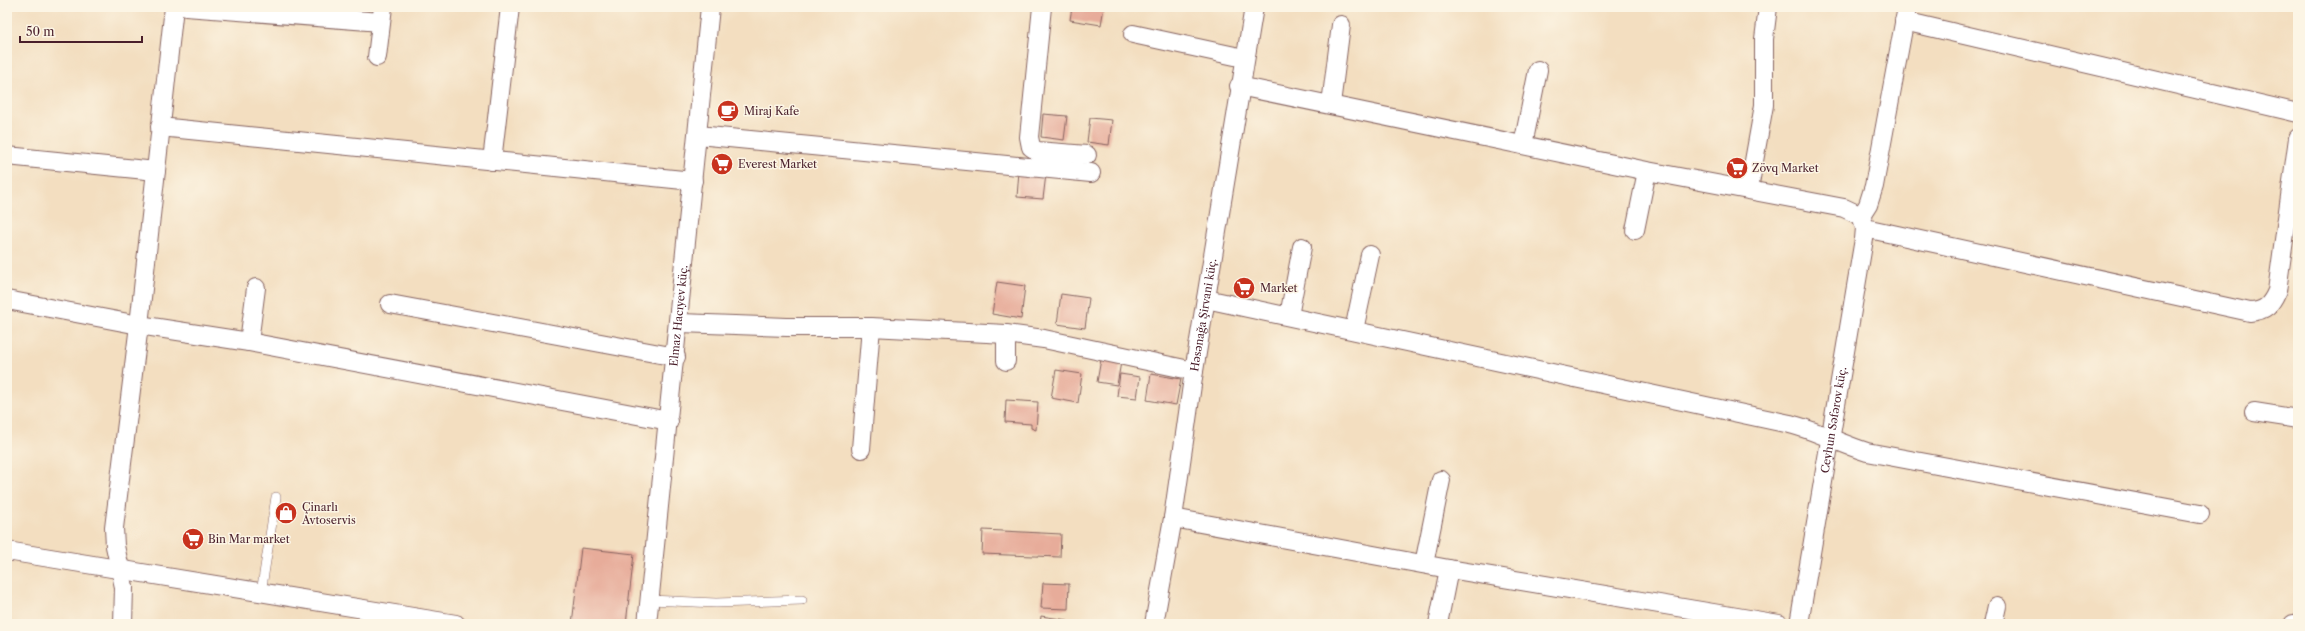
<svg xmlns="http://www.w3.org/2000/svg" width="2305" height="631" font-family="'Libre Caslon Text',serif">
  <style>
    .building { fill: #e7ac9a }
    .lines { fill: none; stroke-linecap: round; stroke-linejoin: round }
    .lane-casing { stroke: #85625f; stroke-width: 10 }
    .street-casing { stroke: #85625f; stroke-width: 20 }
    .lane { stroke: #fff; stroke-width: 9 }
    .street { stroke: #fff; stroke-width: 18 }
    .labels { text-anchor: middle; stroke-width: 3; stroke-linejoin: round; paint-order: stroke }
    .poi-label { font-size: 11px; fill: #4a1f2b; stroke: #fcf5e5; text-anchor: start }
    .street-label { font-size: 11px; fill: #4a1f2b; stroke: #fcf5e5 }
  </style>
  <rect width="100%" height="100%" fill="#fcf5e5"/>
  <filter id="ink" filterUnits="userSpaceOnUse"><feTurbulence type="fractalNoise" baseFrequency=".025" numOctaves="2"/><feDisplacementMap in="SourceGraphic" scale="8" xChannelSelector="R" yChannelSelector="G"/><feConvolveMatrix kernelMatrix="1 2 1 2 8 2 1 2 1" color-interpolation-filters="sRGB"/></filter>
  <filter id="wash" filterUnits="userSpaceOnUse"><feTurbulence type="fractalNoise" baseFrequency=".012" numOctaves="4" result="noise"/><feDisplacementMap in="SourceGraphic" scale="16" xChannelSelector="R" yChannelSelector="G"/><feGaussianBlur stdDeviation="0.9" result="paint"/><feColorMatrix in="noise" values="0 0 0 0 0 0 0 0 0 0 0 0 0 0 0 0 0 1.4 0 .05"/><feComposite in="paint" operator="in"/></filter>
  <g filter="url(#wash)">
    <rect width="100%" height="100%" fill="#f3dec0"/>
    <g id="blocks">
      <path class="building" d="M 1072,7 L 1104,7 L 1101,25 L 1070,20 Z
        M 1043,114 L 1067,116 L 1064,140 L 1041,137 Z
        M 1090,118 L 1112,120 L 1109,145 L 1087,142 Z
        M 1019,171 L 1046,174 L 1043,199 L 1017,197 Z
        M 997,282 L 1025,286 L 1021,319 L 992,314 Z
        M 1061,294 L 1089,298 L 1085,328 L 1057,324 Z
        M 1101,359 L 1121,362 L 1117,385 L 1097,382 Z
        M 1056,370 L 1082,374 L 1078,403 L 1051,398 Z
        M 1120,374 L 1140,377 L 1137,398 L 1117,396 Z
        M 1151,374 L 1181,379 L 1176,405 L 1147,400 Z
        M 1006,400 L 1038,402 L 1036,430 L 1031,428 L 1031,424 L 1005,422 Z
        M 983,530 L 1061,534 L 1060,557 L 982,554 Z
        M 581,548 L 634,554 L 626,624 L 572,624 Z
        M 1043,583 L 1069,584 L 1068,609 L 1041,608 Z
        M 1041,616 L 1067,620 L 1067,624 L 1040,624 Z"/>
    </g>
  </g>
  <g filter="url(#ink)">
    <use href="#blocks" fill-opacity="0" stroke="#85625f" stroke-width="1"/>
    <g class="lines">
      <g class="lane-casing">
        <path id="lane" d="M 261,593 L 276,497
          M 650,600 L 716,603 L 802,600"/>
      </g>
      <g class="street-casing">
        <g id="street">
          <path d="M 186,7 L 381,22"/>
          <path d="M 1042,7 L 1029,137 L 1031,147 L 1037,151 L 1087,155"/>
          <path d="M 1904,21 L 2298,113"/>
          <path d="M 1133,34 L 1244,58"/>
          <path d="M 377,57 L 383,7"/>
          <path d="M 1239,86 L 1647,171 L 1844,208 L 1861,216"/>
          <path d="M 1331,104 L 1341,25"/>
          <path d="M 160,127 L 693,181"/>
          <path d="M 698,135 L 1091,173"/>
          <path d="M 1523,145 L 1538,70"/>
          <path d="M 7,156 L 156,171"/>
          <path d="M 492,161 L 510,7"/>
          <path d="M 1749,189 L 1764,105 L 1764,39 L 1768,7"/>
          <path d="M 1861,216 L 1868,205 L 1874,186 L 1907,7"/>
          <path d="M 1865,228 L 2250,312 C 2265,311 2271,305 2277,291 L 2298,138"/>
          <path d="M 1635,230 L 1647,171"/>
          <path d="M 1206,299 L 1790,424 C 1817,431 1841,444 1867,452 L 2200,514"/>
          <path d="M 7,300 L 139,325 L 249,342 L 669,421"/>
          <path d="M 390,304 L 676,357"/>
          <path d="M 1289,316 L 1302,247"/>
          <path d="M 680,323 L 787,327 L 871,327 L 1006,334 L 1044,339 L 1194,371"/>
          <path d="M 1354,330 L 1370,255"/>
          <path d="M 249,342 L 256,288"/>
          <path d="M 1006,361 L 1006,334"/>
          <path d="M 2254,412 L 2298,419"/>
          <path d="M 861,449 L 871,327"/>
          <path d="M 1173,518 L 1449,569 L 1779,624"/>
          <path d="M 7,551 L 456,624"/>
          <path d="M 1424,564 L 1441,480"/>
          <path d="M 123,624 L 124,587 L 115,546 L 114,528 L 139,325 L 174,7"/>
          <path id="s1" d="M 647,624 L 710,7"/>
          <path id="s2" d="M 1154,624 L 1173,518 L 1194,371 L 1254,7"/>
          <path d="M 1438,624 L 1449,569"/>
          <path id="s3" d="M 1799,624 L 1864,239 L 1865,228 L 1862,218"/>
          <path d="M 1993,624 L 1997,606"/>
          <path d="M 2293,624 L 2294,624"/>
        </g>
      </g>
      <use href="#lane" class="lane"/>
      <use href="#street" class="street"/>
    </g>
  </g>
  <defs>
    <g id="cafe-disc" transform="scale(1.15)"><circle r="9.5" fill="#c8321e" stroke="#fcf5e5"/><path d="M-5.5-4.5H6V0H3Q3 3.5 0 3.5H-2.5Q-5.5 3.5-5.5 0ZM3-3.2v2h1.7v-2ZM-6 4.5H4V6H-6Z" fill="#fff"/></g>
    <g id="supermarket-disc" transform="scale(1.15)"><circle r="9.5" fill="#c8321e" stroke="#fcf5e5"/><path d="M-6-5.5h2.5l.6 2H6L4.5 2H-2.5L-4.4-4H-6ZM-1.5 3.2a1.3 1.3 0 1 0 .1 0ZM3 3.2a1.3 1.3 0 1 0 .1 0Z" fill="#fff"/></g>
    <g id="shop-disc" transform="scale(1.15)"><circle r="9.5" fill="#c8321e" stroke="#fcf5e5"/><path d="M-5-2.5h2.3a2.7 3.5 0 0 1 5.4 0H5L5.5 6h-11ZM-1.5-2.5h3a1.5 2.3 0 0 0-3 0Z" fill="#fff"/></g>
  </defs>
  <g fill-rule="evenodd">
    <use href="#cafe-disc" x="728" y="111"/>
    <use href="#supermarket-disc" x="722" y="164"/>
    <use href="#supermarket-disc" x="1737" y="168"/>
    <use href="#supermarket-disc" x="1244" y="288"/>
    <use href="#shop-disc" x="286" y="513"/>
    <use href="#supermarket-disc" x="193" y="539"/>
  </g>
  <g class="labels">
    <g class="poi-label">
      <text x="744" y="115">Miraj Kafe</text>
      <text x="738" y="168">Everest Market</text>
      <text x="1752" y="172">Zövq Market</text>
      <text x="1260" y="292">Market</text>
      <text x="302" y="511">Çinarlı<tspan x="302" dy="13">Avtoservis</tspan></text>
      <text x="208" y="543">Bin Mar market</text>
    </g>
    <g class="street-label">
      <text dy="4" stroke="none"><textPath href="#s2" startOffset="313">Həsənağa Şirvani küç.</textPath></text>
      <text dy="4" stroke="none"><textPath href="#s1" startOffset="310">Elmaz Hacıyev küç.</textPath></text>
      <text dy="4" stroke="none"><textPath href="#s3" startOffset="207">Ceyhun Səfərov küç.</textPath></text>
    </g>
  </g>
  <rect width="2305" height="631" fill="none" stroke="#fcf5e5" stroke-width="24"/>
  <path d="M20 36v6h122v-6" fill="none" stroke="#4a1f2b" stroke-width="2"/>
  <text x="26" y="36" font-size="12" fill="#4a1f2b" stroke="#fcf5e5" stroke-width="3" paint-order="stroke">50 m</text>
</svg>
